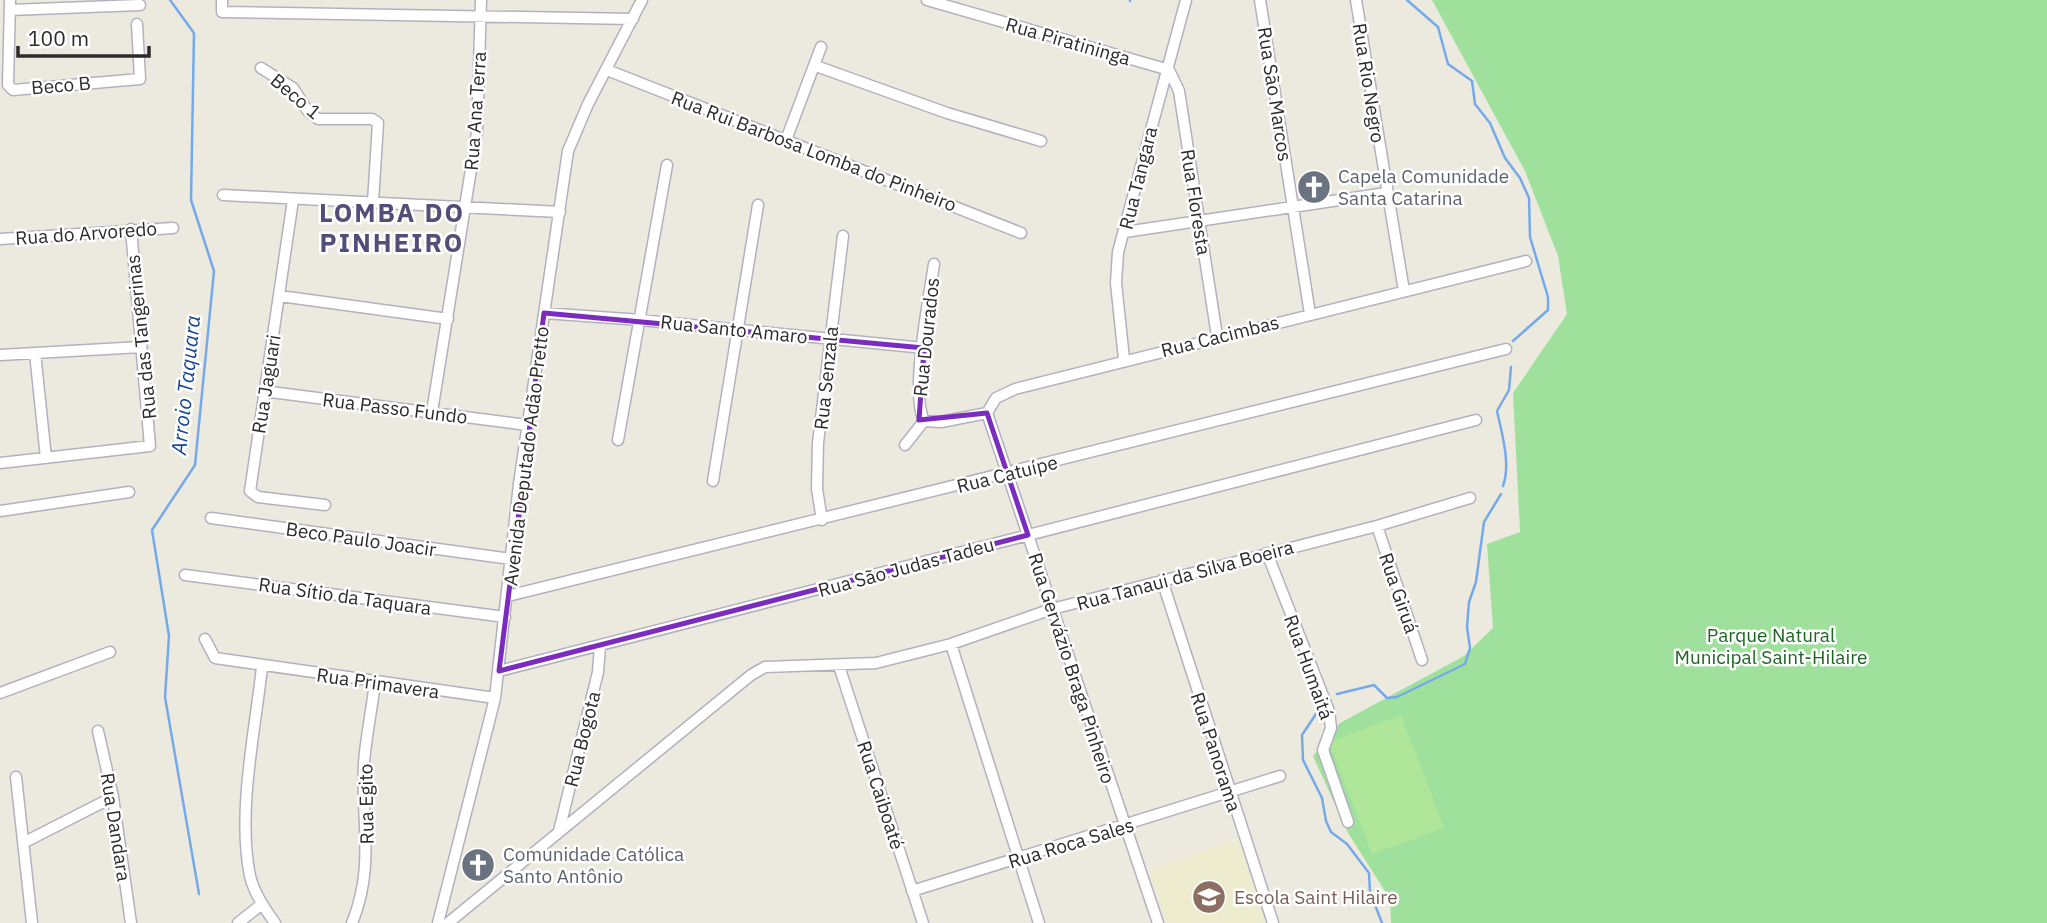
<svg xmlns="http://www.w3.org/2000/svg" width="2047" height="923" font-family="'IBM Plex Sans',sans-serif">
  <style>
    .education { fill: #edecce }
    .green { fill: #a0e09d }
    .pitch { fill: #afe699 }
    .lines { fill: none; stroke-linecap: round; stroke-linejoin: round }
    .stream { stroke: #76a9e9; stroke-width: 2.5 }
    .minor-casing { stroke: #b3b1be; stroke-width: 13 }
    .minor { stroke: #fff; stroke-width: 10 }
    .marked { fill: none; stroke: #7b2cbf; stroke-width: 5; stroke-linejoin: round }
    .labels { text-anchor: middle; stroke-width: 5; stroke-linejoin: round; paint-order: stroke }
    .street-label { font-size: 19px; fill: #2b2b2b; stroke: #fff }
    .worship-label { font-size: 19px; fill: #5b616d; stroke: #fff; text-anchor: start }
    .park-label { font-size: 19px; fill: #1e6524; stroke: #fff }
    .education-label { font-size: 19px; fill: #785e54; stroke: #fff; text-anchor: start }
    .water-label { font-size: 21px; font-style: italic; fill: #144495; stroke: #fff }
    .district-label { font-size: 26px; font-weight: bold; letter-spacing: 2px; fill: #524d79; stroke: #fff }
  </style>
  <rect width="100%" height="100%" fill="#eceade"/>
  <path class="education" d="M 1240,838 L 1269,923 L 1167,923 L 1149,870 Z"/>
  <path class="green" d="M 1432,0 L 2047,0 L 2047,923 L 1391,923 L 1390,899 L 1348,833 L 1313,756 L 1340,723 L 1464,656 L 1493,628 L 1487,544 L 1520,532 L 1513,393 L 1567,314 L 1558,256 L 1525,171 Z"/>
  <path class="pitch" d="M 1401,715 L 1444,828 L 1372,854 L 1329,742 Z"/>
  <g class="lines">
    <path class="stream" d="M 170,0 L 194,33 L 191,200 L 214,271 L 195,465 L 152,530 L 169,636 L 165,697 L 199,894
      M 1407,0 L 1438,27 L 1448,64 L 1472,81 L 1475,104 L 1490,123 L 1505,158 L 1520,178 L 1529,198 L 1530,237 L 1548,297 L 1548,310 L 1513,341
      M 1130,1 L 1130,0
      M 1503,486 C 1511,464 1502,434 1497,411 L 1509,390 L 1511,367
      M 1337,694 L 1374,685 L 1387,698 L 1397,697 L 1465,664 L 1470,648 L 1467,627 L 1469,602 L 1476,582 L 1484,522 L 1501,494
      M 1322,705 L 1302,735 L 1303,760 L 1322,798 L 1326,821 L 1331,832 L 1347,844 L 1369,873 L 1370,892 L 1382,923"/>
    <g class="minor-casing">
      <path id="minor" d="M 10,0 L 8,85 L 13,90 L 140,79 L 137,24
        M 222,0 L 222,12 L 633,19
        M 927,0 L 1169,70 L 1179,91 L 1217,336
        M 1260,0 L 1310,314
        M 1356,0 L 1404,291
        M 10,10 L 140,5
        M 816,66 L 947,113 L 1041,141
        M 261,68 L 293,88 L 307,110 L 318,119 L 372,119 L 378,123 L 373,202
        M 607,70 L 1021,233
        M 786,140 L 821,47
        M 223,195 L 560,212
        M 293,200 L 250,491 L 258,497 L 325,505
        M 1125,232 L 1386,193
        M 0,239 L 173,228
        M 280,296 L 448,319
        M 544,313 L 641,320 L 924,348
        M 35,353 L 46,458
        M 0,355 L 141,347
        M 1124,359 L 1116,283 L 1118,252 L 1186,0
        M 263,391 L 527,425
        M 432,412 L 477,132 L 481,0
        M 987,413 L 1158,923
        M 924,421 L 941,422 L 987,413 L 996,398 L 1015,389 L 1526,261
        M 618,440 L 667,165
        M 905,445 L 924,421 C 910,392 929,299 934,264
        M 0,463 L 150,446 L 131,229
        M 713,481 L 758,205
        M 0,511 L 129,492
        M 211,518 L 511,559
        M 822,520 L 817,489 L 818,443 L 843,236
        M 1377,526 L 1422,660
        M 1267,553 L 1329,711 L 1331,728 L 1323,750 L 1348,822
        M 185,575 L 505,617
        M 1162,580 L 1273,923
        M 508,596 L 1506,349
        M 205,639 L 215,658 L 495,698
        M 951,644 L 1039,923
        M 839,666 L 923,923
        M 262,667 C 255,732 237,812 250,876 C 254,893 265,909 275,923
        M 499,671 L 1476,420
        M 0,693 L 110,652
        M 98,731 L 113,797 L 131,923
        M 16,777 L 32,923
        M 559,831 L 598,672 L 600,646
        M 23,843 L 113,797
        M 912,891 L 1280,776
        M 238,923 L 262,904
        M 352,923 C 375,867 361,821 364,763 C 366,736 372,709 375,682
        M 438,923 L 495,698 L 519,484 L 568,151 L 588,104 L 642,0
        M 448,923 L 751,675 L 765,667 L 876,663 L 951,644 L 1052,609 L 1377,526 L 1470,498"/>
    </g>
    <use href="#minor" class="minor"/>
  </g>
  <path class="marked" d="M 544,313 L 924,348 L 919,420 L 987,413 L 1028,535 L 499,671 Z"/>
  <defs>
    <g id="church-disc" transform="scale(1.75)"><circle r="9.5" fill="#6b7280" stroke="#fff"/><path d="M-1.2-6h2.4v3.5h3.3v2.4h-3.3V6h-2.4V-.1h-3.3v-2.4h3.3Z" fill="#fff"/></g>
    <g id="school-disc" transform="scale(1.75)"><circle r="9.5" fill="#8d6e63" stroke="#fff"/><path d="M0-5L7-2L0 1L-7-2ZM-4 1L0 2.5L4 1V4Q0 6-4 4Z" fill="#fff"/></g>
  </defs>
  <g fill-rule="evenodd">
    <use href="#church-disc" x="1314" y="187"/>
    <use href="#church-disc" x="478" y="865"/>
    <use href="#school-disc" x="1209" y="897"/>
  </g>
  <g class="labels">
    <g class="street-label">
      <text transform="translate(1068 41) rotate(16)" y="7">Rua Piratininga</text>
      <text transform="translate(1369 83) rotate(81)" y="7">Rua Rio Negro</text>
      <text transform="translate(61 85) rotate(-5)" y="7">Beco B</text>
      <text transform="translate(1275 94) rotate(81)" y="7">Rua São Marcos</text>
      <text transform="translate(296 96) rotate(40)" y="7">Beco 1</text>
      <text transform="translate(475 111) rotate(-86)" y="7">Rua Ana Terra</text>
      <text transform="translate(814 151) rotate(21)" y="7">Rua Rui Barbosa Lomba do Pinheiro</text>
      <text transform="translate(1138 178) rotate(-76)" y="7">Rua Tangara</text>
      <text transform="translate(1196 202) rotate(81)" y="7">Rua Floresta</text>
      <text transform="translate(86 233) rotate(-4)" y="7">Rua do Arvoredo</text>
      <text transform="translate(734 329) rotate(6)" y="7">Rua Santo Amaro</text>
      <text transform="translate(1220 336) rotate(-14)" y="7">Rua Cacimbas</text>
      <text transform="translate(141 337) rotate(-96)" y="7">Rua das Tangerinas</text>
      <text transform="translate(926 337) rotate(-84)" y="7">Rua Dourados</text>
      <text transform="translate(826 378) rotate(-84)" y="7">Rua Senzala</text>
      <text transform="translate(266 384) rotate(-81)" y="7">Rua Jaguari</text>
      <text transform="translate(395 408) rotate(7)" y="7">Rua Passo Fundo</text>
      <text transform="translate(526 456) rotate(-83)" y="7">Avenida Deputado Adão Pretto</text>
      <text transform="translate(1007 474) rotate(-14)" y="7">Rua Catuípe</text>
      <text transform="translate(361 539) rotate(8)" y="7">Beco Paulo Joacir</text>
      <text transform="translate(906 567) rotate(-15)" y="7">Rua São Judas Tadeu</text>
      <text transform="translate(1185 575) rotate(-15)" y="7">Rua Tanaui da Silva Boeira</text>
      <text transform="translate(1399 593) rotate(71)" y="7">Rua Giruá</text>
      <text transform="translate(345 596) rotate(8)" y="7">Rua Sítio da Taquara</text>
      <text transform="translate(1309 667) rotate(70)" y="7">Rua Humaitá</text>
      <text transform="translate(1072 668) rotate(72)" y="7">Rua Gervázio Braga Pinheiro</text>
      <text transform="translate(378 683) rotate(8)" y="7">Rua Primavera</text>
      <text transform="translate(582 739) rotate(-76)" y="7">Rua Bogota</text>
      <text transform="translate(1216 752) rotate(72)" y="7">Rua Panorama</text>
      <text transform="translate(881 795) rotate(72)" y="7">Rua Caiboaté</text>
      <text transform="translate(366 804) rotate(-91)" y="7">Rua Egito</text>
      <text transform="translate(116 827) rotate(81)" y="7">Rua Dandara</text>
      <text transform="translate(1071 843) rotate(-17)" y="7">Rua Roca Sales</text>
    </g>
    <g class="worship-label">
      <text x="1338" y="183">Capela Comunidade<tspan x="1338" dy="22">Santa Catarina</tspan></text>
      <text x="503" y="861">Comunidade Católica<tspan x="503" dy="22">Santo Antônio</tspan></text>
    </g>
    <g class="park-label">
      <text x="1771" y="642">Parque Natural<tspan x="1771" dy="22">Municipal Saint-Hilaire</tspan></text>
    </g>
    <g class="education-label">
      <text x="1234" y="904">Escola Saint Hilaire</text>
    </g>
    <g class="water-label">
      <text transform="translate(186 385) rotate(-84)" y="7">Arroio Taquara</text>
    </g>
    <g class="district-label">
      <text x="392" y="222">LOMBA DO<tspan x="392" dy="30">PINHEIRO</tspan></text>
    </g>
  </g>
  <path d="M18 46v10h131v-10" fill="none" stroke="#2b2b2b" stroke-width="3.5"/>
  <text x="28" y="46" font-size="21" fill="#2b2b2b" stroke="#ffffff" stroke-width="5" paint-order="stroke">100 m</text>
</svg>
